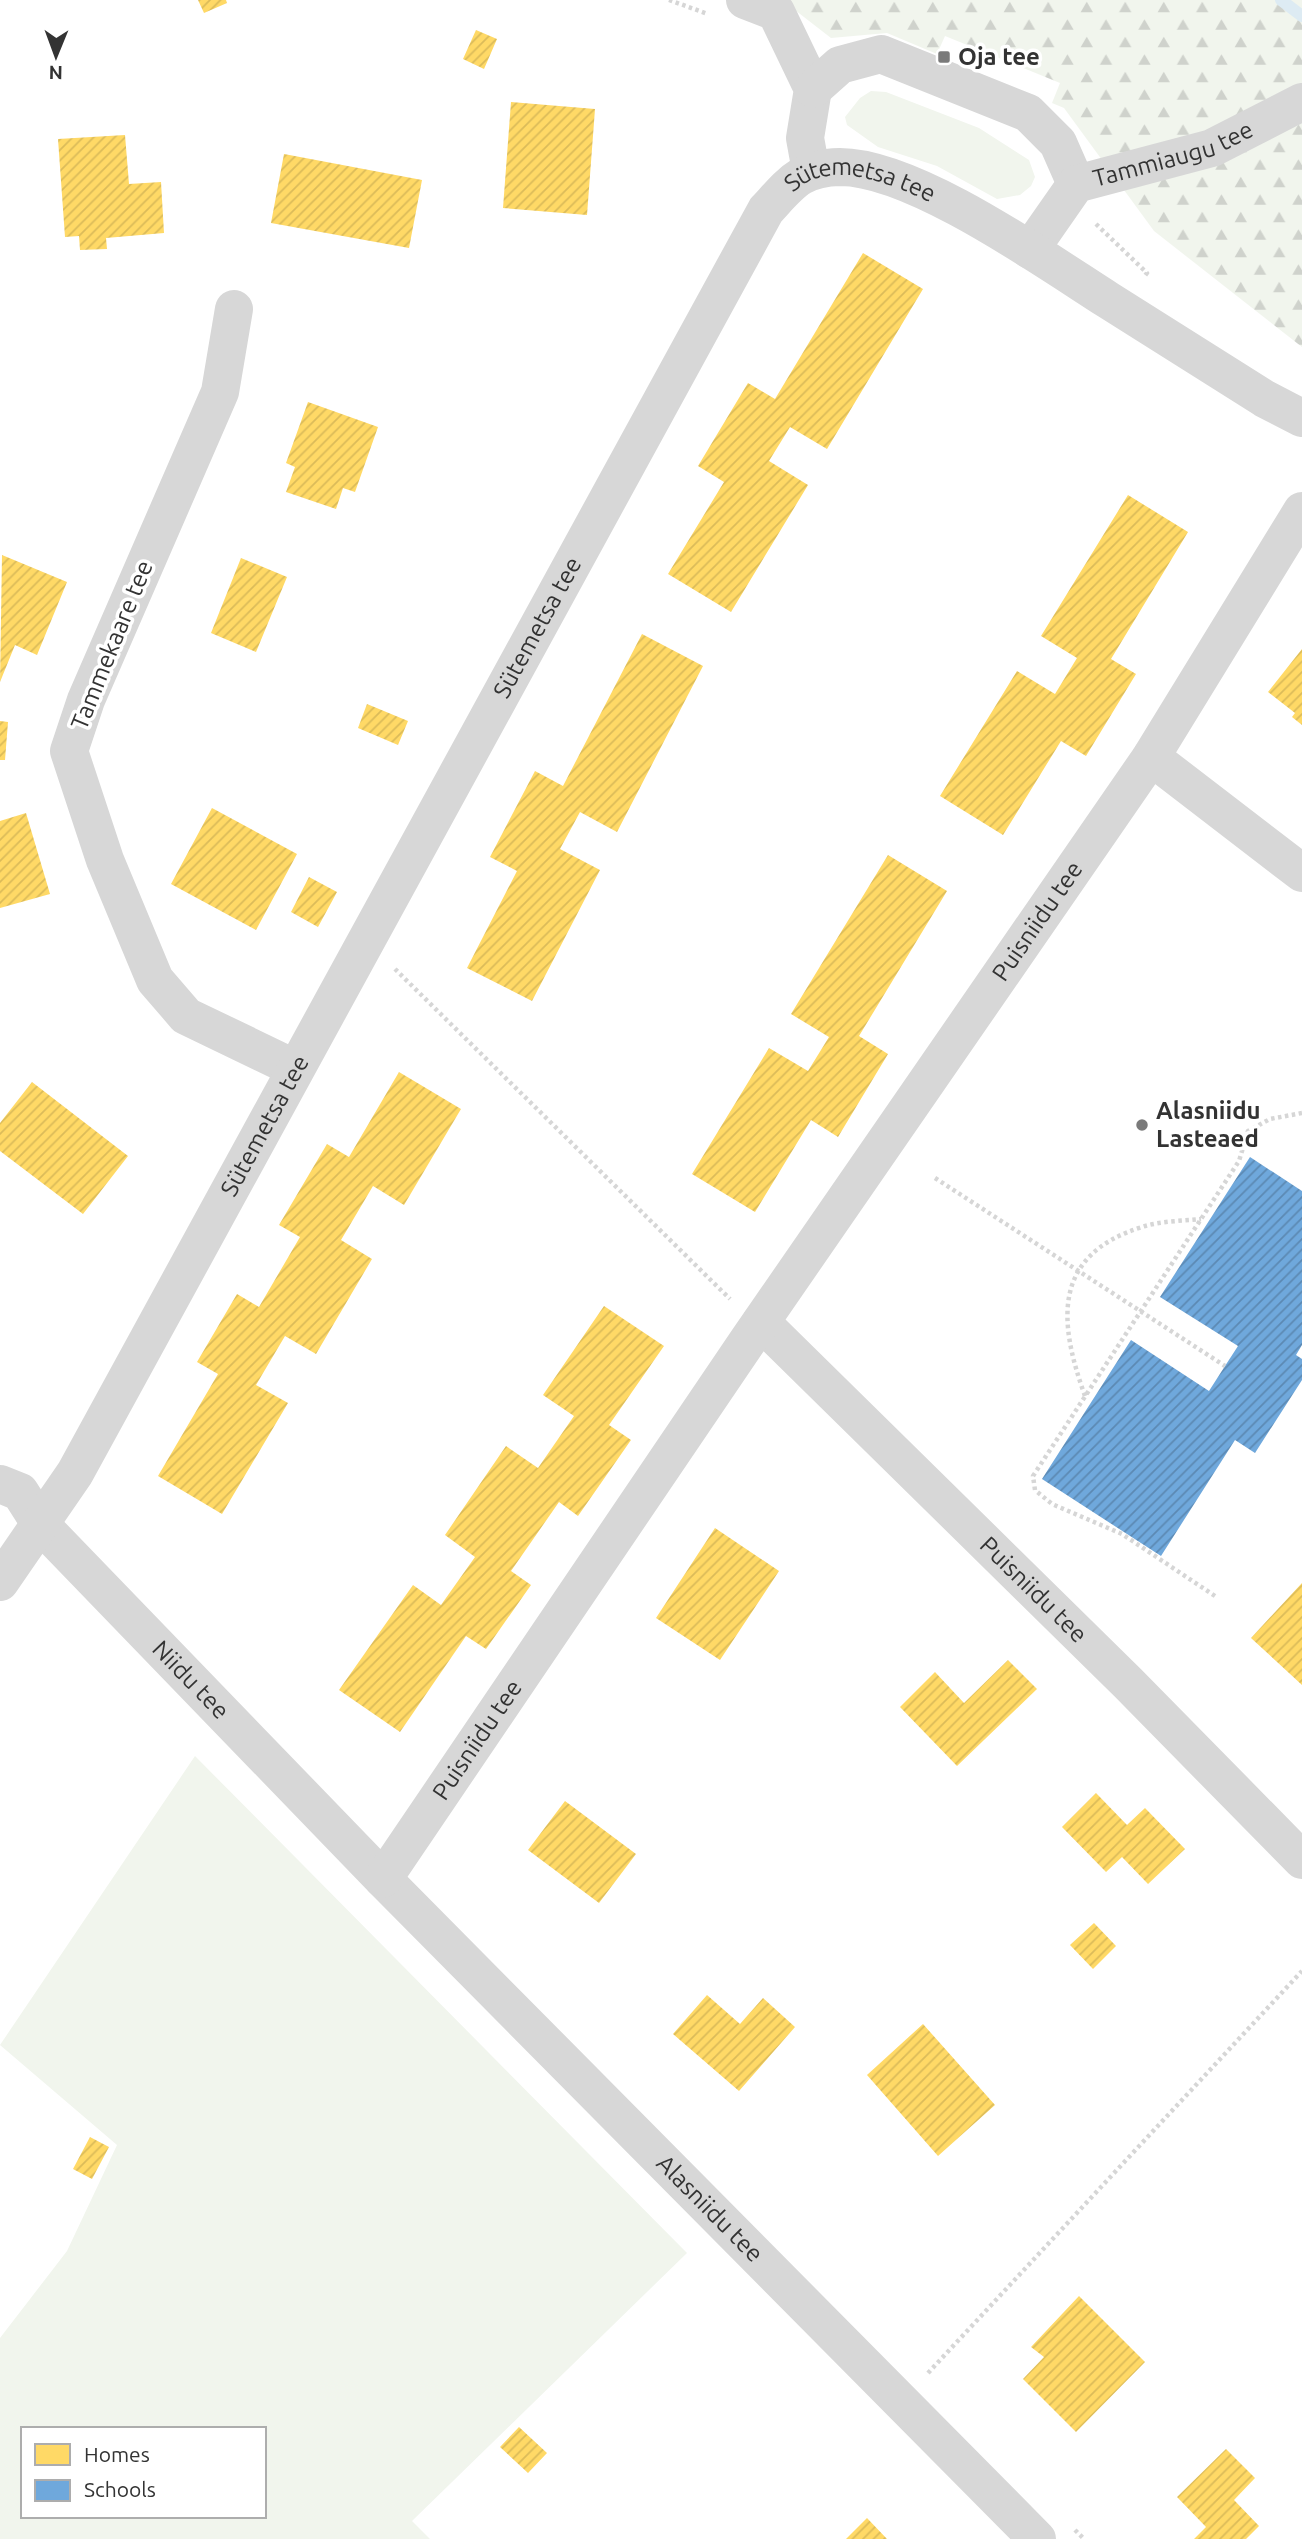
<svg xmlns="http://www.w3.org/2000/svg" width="1302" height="2539" font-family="Ubuntu,sans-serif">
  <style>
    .green { fill: #f1f5ed; fill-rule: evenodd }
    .forest { fill: url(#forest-firs) }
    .homes { fill: url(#homes-hatch) }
    .schools { fill: url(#schools-hatch) }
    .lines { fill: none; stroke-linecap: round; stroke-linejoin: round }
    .stream { stroke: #ddebf3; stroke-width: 12 }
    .path { stroke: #d6d6d6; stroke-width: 4.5; stroke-dasharray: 3.5 3.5; stroke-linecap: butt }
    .minor { stroke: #d7d7d7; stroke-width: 38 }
    .poi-dot { fill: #7a7a7a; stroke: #fff; stroke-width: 2.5 }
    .labels { text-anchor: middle; stroke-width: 7; stroke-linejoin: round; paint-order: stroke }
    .poi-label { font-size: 24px; font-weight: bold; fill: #333; stroke: #fff; text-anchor: start }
    .street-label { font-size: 24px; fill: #333; stroke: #fff }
  </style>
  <defs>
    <pattern id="forest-firs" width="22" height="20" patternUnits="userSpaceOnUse" patternTransform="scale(1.75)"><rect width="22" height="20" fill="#f1f5ed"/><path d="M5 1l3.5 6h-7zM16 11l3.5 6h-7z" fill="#cfd2cc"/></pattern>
    <pattern id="homes-hatch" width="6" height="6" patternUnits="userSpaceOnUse" patternTransform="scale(1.75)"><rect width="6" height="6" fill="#ffd966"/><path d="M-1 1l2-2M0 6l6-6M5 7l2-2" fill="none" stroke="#dbbb59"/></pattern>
    <pattern id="schools-hatch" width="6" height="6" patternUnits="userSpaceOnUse" patternTransform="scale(1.75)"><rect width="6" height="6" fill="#6fa8dc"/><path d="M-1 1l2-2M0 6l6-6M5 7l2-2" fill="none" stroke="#5c89b3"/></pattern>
  </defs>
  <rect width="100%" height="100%" fill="#fff"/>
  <path class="green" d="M 871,91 L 886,92 L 979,128 L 1029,160 L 1035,177 L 1031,186 L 1020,195 L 997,199 L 937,166 L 878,147 L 847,125 L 845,117 L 860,98 Z
    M 195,1756 L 687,2253 L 412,2521 L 430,2539 L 0,2539 L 0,2338 L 67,2251 L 117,2145 L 0,2045 ZM 23,2429 L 264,2429 L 264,2516 L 23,2516 Z"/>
  <path class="forest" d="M 782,0 L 1302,0 L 1302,347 L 1154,231 L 1064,108 L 1052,103 L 1060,83 L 945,36 L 937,54 L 887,33 L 831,38 Z"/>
  <path class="homes" d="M 198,0 L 226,0 L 227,3 L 204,13 Z
    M 476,30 L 497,39 L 484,69 L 463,59 Z
    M 511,102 L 595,109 L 587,215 L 503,208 Z
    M 125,135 L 129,184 L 161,182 L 164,233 L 106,238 L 107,249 L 80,250 L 79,236 L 65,237 L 58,139 Z
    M 284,154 L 422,180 L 409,248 L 271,223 Z
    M 863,253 L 923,289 L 827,449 L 790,427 L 769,461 L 808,485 L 731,612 L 668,574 L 724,482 L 698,466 L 748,383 L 775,399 Z
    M 308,402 L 378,427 L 355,492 L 343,488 L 336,509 L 286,492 L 295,467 L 286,463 Z
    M 1128,495 L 1188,532 L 1111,659 L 1136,674 L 1086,756 L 1061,741 L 1003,835 L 940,796 L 1017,671 L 1055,694 L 1077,658 L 1041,636 Z
    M 2,555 L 67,582 L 37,655 L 15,645 L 0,682 Z
    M 241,558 L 287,577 L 256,652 L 211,633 Z
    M 642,634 L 703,666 L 617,832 L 580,812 L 560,849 L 600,870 L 532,1001 L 467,968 L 517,871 L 490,857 L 535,771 L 563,786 Z
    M 1302,649 L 1302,725 L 1292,717 L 1295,713 L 1268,692 Z
    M 367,704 L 408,721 L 398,745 L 358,728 Z
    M 0,721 L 8,722 L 5,760 L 0,760 Z
    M 212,808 L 297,854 L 256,930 L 171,884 Z
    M 26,813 L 50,894 L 0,908 L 0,821 Z
    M 888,855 L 947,891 L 859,1036 L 888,1054 L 838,1137 L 811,1120 L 755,1212 L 692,1174 L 769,1048 L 808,1071 L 829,1037 L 791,1014 Z
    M 309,877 L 337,892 L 318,927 L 291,912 Z
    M 399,1072 L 461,1109 L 404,1205 L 373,1186 L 341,1240 L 372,1259 L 316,1354 L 285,1336 L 256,1385 L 288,1403 L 222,1514 L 158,1476 L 218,1374 L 197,1362 L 237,1294 L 259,1307 L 300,1237 L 279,1225 L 327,1144 L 349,1157 Z
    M 32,1082 L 128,1156 L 83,1214 L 0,1151 L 0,1123 Z
    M 604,1306 L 664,1346 L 609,1425 L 631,1440 L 578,1516 L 559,1502 L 511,1571 L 531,1585 L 486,1649 L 466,1636 L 400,1732 L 339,1690 L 413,1585 L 441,1605 L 475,1557 L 445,1535 L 506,1446 L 538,1468 L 574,1416 L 543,1395 Z
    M 715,1528 L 779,1571 L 720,1660 L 656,1618 Z
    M 1302,1583 L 1302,1685 L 1251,1638 Z
    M 1008,1660 L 1037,1689 L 957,1766 L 900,1707 L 935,1672 L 964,1703 Z
    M 1096,1793 L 1127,1825 L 1145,1808 L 1185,1849 L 1148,1884 L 1122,1857 L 1106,1872 L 1062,1827 Z
    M 565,1801 L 636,1854 L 599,1903 L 528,1850 Z
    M 1094,1923 L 1116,1946 L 1093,1969 L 1070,1945 Z
    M 707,1995 L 740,2024 L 763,1998 L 795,2027 L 739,2091 L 673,2034 Z
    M 923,2024 L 995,2105 L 938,2156 L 867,2075 Z
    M 90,2137 L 109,2147 L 92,2179 L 73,2169 Z
    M 1079,2296 L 1145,2362 L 1076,2432 L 1023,2379 L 1044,2357 L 1031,2347 Z
    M 519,2427 L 547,2453 L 528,2473 L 500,2447 Z
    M 1226,2449 L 1255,2478 L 1234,2500 L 1259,2526 L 1246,2539 L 1194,2539 L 1206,2527 L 1177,2497 Z
    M 867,2518 L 887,2539 L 846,2539 Z"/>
  <path class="schools" d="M 1250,1157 L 1302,1191 L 1302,1345 L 1296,1355 L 1302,1359 L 1302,1380 L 1255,1453 L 1235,1440 L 1161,1556 L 1042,1479 L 1131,1340 L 1209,1391 L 1225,1366 L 1238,1346 L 1160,1297 Z"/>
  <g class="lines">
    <path class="stream" d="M 1281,0 L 1302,16"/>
    <path class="path" d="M 669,0 L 708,14
      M 1096,224 L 1147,273 L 1144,277
      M 395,969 L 730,1299
      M 935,1178 L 1225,1366
      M 1085,1396 C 1058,1321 1052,1255 1142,1227 C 1160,1221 1182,1221 1201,1219
      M 1215,1596 L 1122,1534 L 1052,1504 L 1035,1490 L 1033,1476 L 1239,1161 L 1248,1131 L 1270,1119 L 1302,1113
      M 928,2373 L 1302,1971
      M 1075,2530 L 1084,2539"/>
    <g class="minor">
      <path d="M 745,0 L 776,12 L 813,89 L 805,138 L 811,171"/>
      <path d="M 813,89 L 840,65 L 881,54 L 1028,113 L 1058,143 L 1076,184"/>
      <path id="s1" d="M 1030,250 L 1076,184 L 1212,148 L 1302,102"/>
      <path d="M 234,309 L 220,392 L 86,700 L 69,751 L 105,860 L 155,980 L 186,1016 L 294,1068"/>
      <path d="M 1151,757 L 1302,873"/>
      <path id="s2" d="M 761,1322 L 1128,1683 L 1302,1860"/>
      <path id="s3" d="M 0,1484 L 20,1492 L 41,1525 L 383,1879 L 1037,2539"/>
      <path id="s4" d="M 0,1582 L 75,1473 L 766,210 C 791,183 800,168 840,167 C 914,167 1045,260 1108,300 C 1161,333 1213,366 1265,399 L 1302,418"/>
      <path id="s5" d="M 383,1879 L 749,1339 L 1151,757 L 1302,511"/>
    </g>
  </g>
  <g class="poi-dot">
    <rect x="937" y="50" width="14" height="14" rx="3.5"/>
    <circle cx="1142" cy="1125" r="7"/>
  </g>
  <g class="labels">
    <g class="poi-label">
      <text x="958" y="65">Oja tee</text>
      <text x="1156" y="1119">Alasniidu<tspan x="1156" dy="28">Lasteaed</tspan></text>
    </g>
    <g class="street-label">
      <text dy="8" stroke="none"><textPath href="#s1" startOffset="182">Tammiaugu tee</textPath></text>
      <text dy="8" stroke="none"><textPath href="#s4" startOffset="1682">Sütemetsa tee</textPath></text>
      <text dy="8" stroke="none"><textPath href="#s4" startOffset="1096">Sütemetsa tee</textPath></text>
      <text transform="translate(112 645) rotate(-68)" y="8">Tammekaare tee</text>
      <text dy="8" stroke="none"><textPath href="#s5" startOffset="1160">Puisniidu tee</textPath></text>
      <text dy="8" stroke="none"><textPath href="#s4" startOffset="528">Sütemetsa tee</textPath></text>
      <text dy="8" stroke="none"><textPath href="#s2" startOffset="382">Puisniidu tee</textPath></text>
      <text dy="8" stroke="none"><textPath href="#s3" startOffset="276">Niidu tee</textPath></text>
      <text dy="8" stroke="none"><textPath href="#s5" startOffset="168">Puisniidu tee</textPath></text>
      <text dy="8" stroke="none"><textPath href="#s3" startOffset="1017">Alasniidu tee</textPath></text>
    </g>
  </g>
  <rect x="21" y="2427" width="245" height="91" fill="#ffffff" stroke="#adadad" stroke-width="2"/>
  <rect x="35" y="2444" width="35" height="21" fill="#ffd966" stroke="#adadad" stroke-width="2"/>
  <text x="84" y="2462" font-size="21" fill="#333333">Homes</text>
  <rect x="35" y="2480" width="35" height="21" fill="#6fa8dc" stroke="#adadad" stroke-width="2"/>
  <text x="84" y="2497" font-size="21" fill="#333333">Schools</text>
  <g transform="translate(56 56) rotate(181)" stroke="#ffffff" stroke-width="5" paint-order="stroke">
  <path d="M0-5L12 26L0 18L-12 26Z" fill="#333333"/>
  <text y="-10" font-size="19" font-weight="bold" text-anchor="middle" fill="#333333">N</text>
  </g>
</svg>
